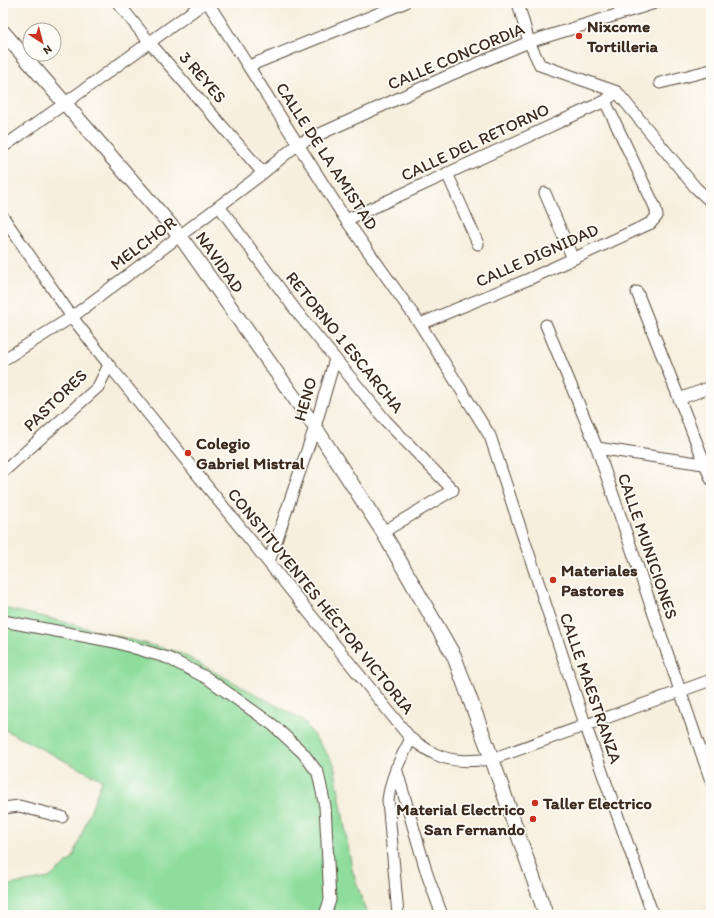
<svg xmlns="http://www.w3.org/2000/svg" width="714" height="918" font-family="Itim,sans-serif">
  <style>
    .green { fill: #8edd9c; stroke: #64845d }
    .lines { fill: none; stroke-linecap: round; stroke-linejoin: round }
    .minor-casing { stroke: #57483b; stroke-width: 13 }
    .tertiary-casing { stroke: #57483b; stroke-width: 16 }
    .minor { stroke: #fff; stroke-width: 11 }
    .tertiary { stroke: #fff; stroke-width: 14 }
    .poi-dot { fill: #c8321e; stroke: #fdfcf7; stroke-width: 1.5 }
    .labels { text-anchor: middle; stroke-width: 3.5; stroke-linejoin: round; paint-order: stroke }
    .poi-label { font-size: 17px; font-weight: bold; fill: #3b2a1e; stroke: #fdfcf7; text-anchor: start }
    .street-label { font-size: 17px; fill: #3b2a1e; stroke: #fdfcf7 }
  </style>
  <rect width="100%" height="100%" fill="#fdfcf7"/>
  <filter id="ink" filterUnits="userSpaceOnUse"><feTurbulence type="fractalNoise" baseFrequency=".025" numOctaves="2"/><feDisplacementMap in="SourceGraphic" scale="8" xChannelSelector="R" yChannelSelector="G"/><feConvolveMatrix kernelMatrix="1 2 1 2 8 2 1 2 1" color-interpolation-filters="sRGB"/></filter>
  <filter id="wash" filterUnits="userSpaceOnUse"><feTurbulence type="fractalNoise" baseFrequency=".012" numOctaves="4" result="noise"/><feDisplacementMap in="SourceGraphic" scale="16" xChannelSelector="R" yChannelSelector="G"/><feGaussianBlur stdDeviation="0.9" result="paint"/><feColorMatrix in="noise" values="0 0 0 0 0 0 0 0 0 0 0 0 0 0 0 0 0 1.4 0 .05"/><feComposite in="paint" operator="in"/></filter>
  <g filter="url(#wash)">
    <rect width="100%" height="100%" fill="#f7efde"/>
    <path class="green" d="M 3,608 L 44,617 L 178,652 L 303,720 L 334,764 L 352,869 L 367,915 L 3,915 L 3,886 L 49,878 L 73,858 L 102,780 L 3,729 Z"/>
  </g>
  <g filter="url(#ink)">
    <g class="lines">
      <g class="minor-casing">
        <path id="minor" d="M 118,3 L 150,43 L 263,173
          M 208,3 L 346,220 L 420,324 L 490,436 L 585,724 L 653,915
          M 518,3 L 529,42 L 540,65 L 617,92 L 695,187 L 711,202
          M 249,66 L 404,3
          M 660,83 L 711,70
          M 3,147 L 64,104 L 204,3
          M 447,173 L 478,244
          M 545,193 L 573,259
          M 219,206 L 297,312 L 386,421 L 453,490 L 383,532
          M 3,217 L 72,317 L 109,365 L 411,739 C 419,744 427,750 435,754 C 453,763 473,761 492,759 L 711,680
          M 346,220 L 605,101 L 617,92
          M 637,292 L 711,479
          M 420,324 L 529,279 L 651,223 L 657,216 L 655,207 L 605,101
          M 546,325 L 597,448 L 711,781
          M 3,360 L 72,317 L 263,173 L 298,144 L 450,75 L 529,42 L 655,3
          M 679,399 L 711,387
          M 597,448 L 710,465
          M 3,472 L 98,387 L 109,365
          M 269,562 L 315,427 L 335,359
          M 3,621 L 115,642 L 168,658 L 207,678 L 273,725 L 303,753 L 318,773 L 325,806 L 330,900 L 325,915
          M 396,768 L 427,874 L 442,915
          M 3,808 L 19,806 L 62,817
          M 398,915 L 388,800 C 391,777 400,759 411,739"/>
      </g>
      <g class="tertiary-casing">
        <path id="tertiary" d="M 3,32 L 180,236 L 315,427 L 383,532 L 454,656 L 492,759 L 546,915"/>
      </g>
      <use href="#minor" class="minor"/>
      <use href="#tertiary" class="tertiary"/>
    </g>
  </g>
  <g class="poi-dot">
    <circle cx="579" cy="36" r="4"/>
    <circle cx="188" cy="453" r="4"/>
    <circle cx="553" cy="580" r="4"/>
    <circle cx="535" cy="803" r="4"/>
    <circle cx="533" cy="819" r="4"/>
  </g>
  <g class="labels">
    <g class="poi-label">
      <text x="587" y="32">Nixcome<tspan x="587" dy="20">Tortilleria</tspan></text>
      <text x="196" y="449">Colegio<tspan x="196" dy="20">Gabriel Mistral</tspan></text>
      <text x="561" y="576">Materiales<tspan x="561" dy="20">Pastores</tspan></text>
      <text x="543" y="809">Taller Electrico</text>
      <text x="525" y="815" text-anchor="end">Material Electrico<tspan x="525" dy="20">San Fernando</tspan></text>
    </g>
    <g class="street-label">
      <text transform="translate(456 56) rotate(-23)" y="6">CALLE CONCORDIA</text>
      <text transform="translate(203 77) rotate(49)" y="6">3 REYES</text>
      <text transform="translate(475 142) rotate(-25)" y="6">CALLE DEL RETORNO</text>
      <text transform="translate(327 156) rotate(57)" y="6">CALLE DE LA AMISTAD</text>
      <text transform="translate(143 243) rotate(-37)" y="6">MELCHOR</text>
      <text transform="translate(537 255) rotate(-24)" y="6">CALLE DIGNIDAD</text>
      <text transform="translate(220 262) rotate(55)" y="6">NAVIDAD</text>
      <text transform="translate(345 342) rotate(51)" y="6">RETORNO 1 ESCARCHA</text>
      <text transform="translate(305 399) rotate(-74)" y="6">HENO</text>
      <text transform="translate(55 400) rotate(-44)" y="6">PASTORES</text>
      <text transform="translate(648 546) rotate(71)" y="6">CALLE MUNICIONES</text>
      <text transform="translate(321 601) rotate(51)" y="6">CONSTITUYENTES HÉCTOR VICTORIA</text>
      <text transform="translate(591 688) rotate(71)" y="6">CALLE MAESTRANZA</text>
    </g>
  </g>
  <rect width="714" height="918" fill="none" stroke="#fdfcf7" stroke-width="16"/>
  <g transform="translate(42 42) rotate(144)"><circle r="19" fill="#fdfcf7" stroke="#afa8a0"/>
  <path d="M0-3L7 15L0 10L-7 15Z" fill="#c8321e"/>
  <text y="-6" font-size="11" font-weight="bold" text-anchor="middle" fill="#3b2a1e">N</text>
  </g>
</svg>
